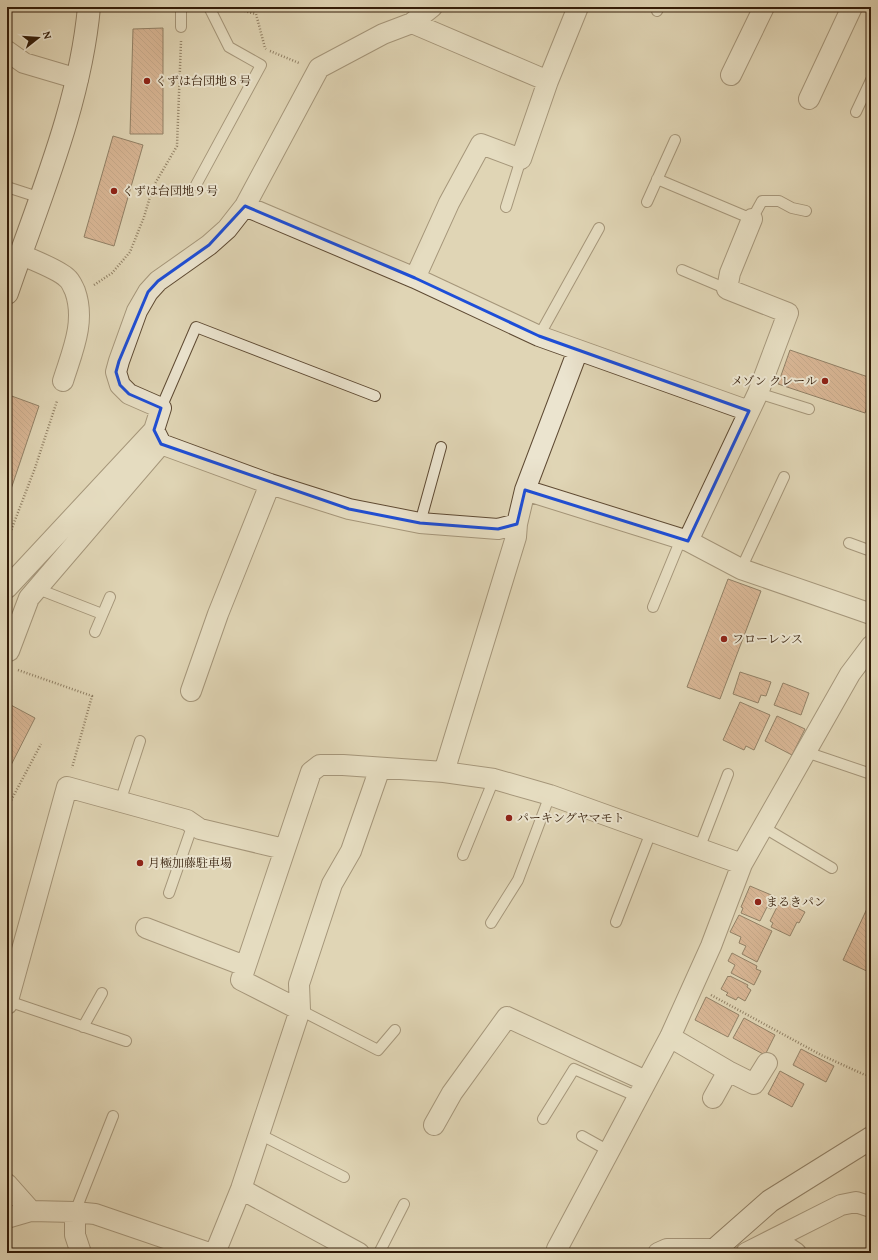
<svg xmlns="http://www.w3.org/2000/svg" width="878" height="1260" font-family="'Gentium Book Plus','Noto Serif JP',serif">
  <style>
    .building { fill: url(#building-back-hatch); stroke: #331c08 }
    .lines { fill: none; stroke-linecap: round; stroke-linejoin: round }
    .lane-casing { stroke: #5e4a33; stroke-width: 12 }
    .street-casing { stroke: #5e4a33; stroke-width: 22 }
    .secondary-casing { stroke: #331c08; stroke-width: 24 }
    .path { stroke: #331c08; stroke-width: 2.5; stroke-dasharray: 1 2; stroke-linecap: butt }
    .lane { stroke: #ebe4cf; stroke-width: 10 }
    .street { stroke: #ebe4cf; stroke-width: 20 }
    .secondary { stroke: #ebe4cf; stroke-width: 22 }
    .marked { fill: none; stroke: #1d4ed8; stroke-width: 3; stroke-linejoin: round }
    .poi-dot { fill: #8f2418; stroke: #ebe4cf; stroke-width: 1.5 }
    .labels { text-anchor: middle; stroke-width: 4; stroke-linejoin: round; paint-order: stroke }
    .poi-label { font-size: 12px; fill: #331c08; stroke: #ebe4cf; text-anchor: start }
  </style>
  <defs>
    <pattern id="building-back-hatch" width="6" height="6" patternUnits="userSpaceOnUse"><rect width="6" height="6" fill="#cf9070"/><path d="M-1 5l2 2M0 0l6 6M5-1l2 2" fill="none" stroke="#a9755a"/></pattern>
  </defs>
  <rect width="100%" height="100%" fill="#e0d5b5"/>
  <filter id="stains"><feTurbulence type="fractalNoise" baseFrequency=".005" numOctaves="4"/><feColorMatrix values="0 0 0 0 .2 0 0 0 0 .09 0 0 0 0 .02 0 0 0 .5 -.17"/></filter>
  <radialGradient id="worn" r=".72"><stop offset=".6" stop-color="#630" stop-opacity="0"/><stop offset="1" stop-color="#630" stop-opacity=".3"/></radialGradient>
  <path class="building" d="M 163,28 L 163,134 L 130,134 L 133,29 Z
    M 113,136 L 143,145 L 114,246 L 84,237 Z
    M 790,350 L 871,378 L 871,395 L 865,413 L 778,384 Z
    M 9,395 L 39,406 L 7,501 L 7,402 Z
    M 728,579 L 761,591 L 720,699 L 687,687 Z
    M 740,672 L 771,682 L 766,696 L 761,695 L 758,703 L 733,694 Z
    M 783,683 L 809,693 L 801,715 L 774,705 Z
    M 740,702 L 770,715 L 754,750 L 746,746 L 744,750 L 723,740 Z
    M 9,704 L 35,718 L 7,773 L 7,707 Z
    M 777,716 L 805,729 L 792,755 L 765,741 Z
    M 750,886 L 776,897 L 771,909 L 767,907 L 760,921 L 741,913 L 743,908 L 741,907 Z
    M 871,900 L 871,973 L 843,960 Z
    M 784,901 L 805,912 L 799,923 L 797,922 L 790,936 L 771,927 L 773,923 L 770,921 L 778,905 L 781,906 Z
    M 739,915 L 772,931 L 757,962 L 742,954 L 746,946 L 739,943 L 741,937 L 730,932 Z
    M 732,953 L 757,966 L 756,969 L 761,971 L 754,985 L 731,973 L 735,965 L 728,961 Z
    M 728,976 L 729,977 L 730,976 L 748,985 L 747,987 L 751,990 L 745,1001 L 738,997 L 736,1000 L 726,995 L 728,993 L 721,989 Z
    M 706,997 L 739,1015 L 728,1037 L 695,1020 Z
    M 744,1018 L 775,1035 L 765,1055 L 733,1038 Z
    M 801,1049 L 834,1066 L 826,1082 L 793,1065 Z
    M 780,1071 L 804,1084 L 792,1107 L 768,1094 Z"/>
  <g class="lines">
    <g class="lane-casing">
      <path id="lane" d="M 657,11 L 659,7
        M 181,27 L 181,7
        M 856,112 L 871,80
        M 657,179 L 752,219 L 762,201 L 779,201 L 792,208 L 806,211
        M 196,185 L 261,65 L 229,47 L 209,7
        M 7,187 L 41,198
        M 647,202 L 675,140
        M 506,207 L 521,159
        M 682,270 L 727,289
        M 539,336 L 599,228
        M 758,393 L 809,409
        M 161,408 L 196,327 L 375,396
        M 420,523 L 441,447
        M 849,543 L 871,551
        M 741,569 L 784,477
        M 38,589 L 102,614
        M 653,607 L 681,539
        M 95,632 L 110,597
        M 806,752 L 871,774
        M 120,802 L 140,741
        M 763,827 L 832,868
        M 699,849 L 728,774
        M 463,855 L 494,779
        M 169,893 L 193,824
        M 616,922 L 651,832
        M 491,923 L 518,880 L 550,795
        M 8,1001 L 126,1041
        M 300,1010 L 378,1050 L 395,1030
        M 83,1027 L 102,993
        M 543,1119 L 574,1069 L 638,1097
        M 259,1134 L 344,1177
        M 582,1136 L 609,1151
        M 75,1212 L 113,1116
        M 379,1253 L 404,1204"/>
    </g>
    <g class="street-casing">
      <path id="street" d="M 412,23 L 548,81
        M 7,51 L 24,63 L 78,79
        M 731,75 L 764,7
        M 809,99 L 852,7
        M 245,206 L 415,278 L 539,336 L 749,411
        M 20,254 C 32,260 58,269 67,278 C 71,281 73,287 75,291 C 86,322 72,352 63,381
        M 415,278 L 449,203 L 481,144 L 521,159 L 548,81 L 578,7
        M 154,430 L 161,444 L 270,484 L 349,509 L 420,523 L 498,529 L 517,524
        M 525,490 L 688,541 L 741,569 L 871,614
        M 688,541 L 758,393 L 788,313 L 727,289 L 730,273 L 752,219
        M 7,588 L 154,430 L 161,408 L 129,394 L 120,385 L 116,372 L 119,361 L 137,311 L 148,292 L 158,281 L 209,245 L 227,229 L 245,206 L 319,68 L 383,34 L 412,23 L 432,7
        M 9,651 L 29,598 L 161,444
        M 191,691 L 218,614 L 270,484
        M 444,772 L 516,537 L 517,524 L 525,490 L 578,350
        M 146,928 L 245,966
        M 7,1004 L 67,787 L 187,820 L 200,829 L 284,849
        M 300,1010 L 241,980 L 311,772 L 320,765 L 343,765 L 444,772 L 494,779 L 550,795 L 742,864
        M 670,1037 L 728,1071 L 754,1084 L 767,1063
        M 713,1098 L 728,1071
        M 434,1125 L 452,1093 L 507,1017 L 646,1081
        M 7,1184 L 31,1211
        M 241,1189 L 359,1253
        M 75,1212 L 75,1235 L 81,1253
        M 7,1218 L 31,1211 L 75,1212 L 95,1214 L 209,1253
        M 775,1239 L 796,1253
        M 557,1249 L 670,1037 L 711,946 L 742,864 L 850,674 L 871,646
        M 215,1253 L 241,1189 L 300,1010 L 299,984 L 332,884 L 351,851 L 380,768
        M 658,1253 L 667,1249 L 715,1249
        M 746,1253 L 841,1205 L 856,1202 L 871,1207"/>
    </g>
    <g class="secondary-casing">
      <path id="secondary" d="M 7,293 C 39,199 80,106 89,7
        M 711,1253 L 770,1201 L 871,1138"/>
    </g>
    <path class="path" d="M 230,7 L 256,14 L 265,48 L 266,49
      M 270,51 L 299,63
      M 94,285 L 112,273 L 130,252 L 144,217 L 153,187 L 177,146 L 181,41
      M 7,541 L 35,468 L 57,401
      M 18,670 L 92,696 L 72,768
      M 7,808 L 41,744
      M 711,995 L 821,1055 L 863,1074 L 871,1076"/>
    <use href="#lane" class="lane"/>
    <use href="#street" class="street"/>
    <use href="#secondary" class="secondary"/>
  </g>
  <path d="M0 0H878V1260H0ZM 245,206 L 415,278 L 539,336 L 749,411 L 688,541 L 525,490 L 517,524 L 498,529 L 420,523 L 349,509 L 161,444 L 154,430 L 161,408 L 129,394 L 120,385 L 116,372 L 119,361 L 148,292 L 158,281 L 209,245 Z" fill="#e0d5b5" fill-opacity=".55" fill-rule="evenodd"/>
  <path class="marked" d="M 245,206 L 415,278 L 539,336 L 749,411 L 688,541 L 525,490 L 517,524 L 498,529 L 420,523 L 349,509 L 161,444 L 154,430 L 161,408 L 129,394 L 120,385 L 116,372 L 119,361 L 148,292 L 158,281 L 209,245 Z"/>
  <g class="poi-dot">
    <circle cx="147" cy="81" r="4"/>
    <circle cx="114" cy="191" r="4"/>
    <circle cx="825" cy="381" r="4"/>
    <circle cx="724" cy="639" r="4"/>
    <circle cx="509" cy="818" r="4"/>
    <circle cx="140" cy="863" r="4"/>
    <circle cx="758" cy="902" r="4"/>
  </g>
  <g class="labels">
    <g class="poi-label">
      <text x="155" y="85">くずは台団地８号</text>
      <text x="122" y="195">くずは台団地９号</text>
      <text x="817" y="385" text-anchor="end">メゾン クレール</text>
      <text x="732" y="643">フローレンス</text>
      <text x="517" y="822">パーキングヤマモト</text>
      <text x="148" y="867">月極加藤駐車場</text>
      <text x="766" y="906">まるきパン</text>
    </g>
  </g>
  <rect width="878" height="1260" fill="none" stroke="#e0d5b5" stroke-width="24"/>
  <rect x="8" y="8" width="862" height="1244" fill="none" stroke="#331c08" stroke-width="2"/>
  <rect x="12" y="12" width="854" height="1236" fill="none" stroke="#331c08"/>
  <g transform="translate(38 38) rotate(73)" stroke="#ebe4cf" stroke-width="3" paint-order="stroke">
  <path d="M0-3L7 15L0 10L-7 15Z" fill="#331c08"/>
  <text y="-6" font-size="11" font-weight="bold" text-anchor="middle" fill="#331c08">N</text>
  </g>
  <rect width="100%" height="100%" filter="url(#stains)"/>
  <rect width="100%" height="100%" fill="url(#worn)"/>
</svg>
